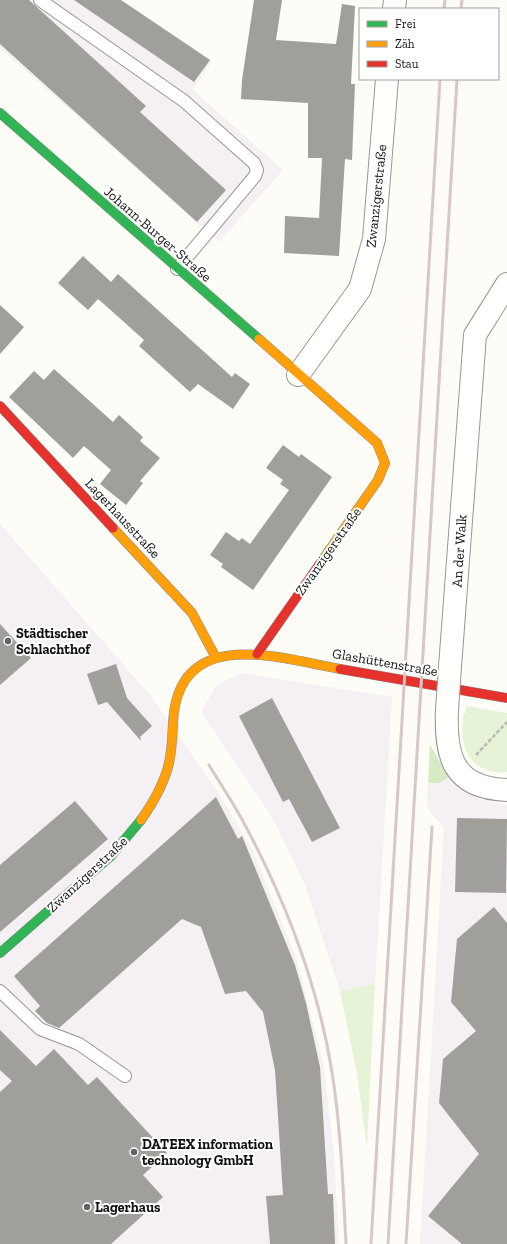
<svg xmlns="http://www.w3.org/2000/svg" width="507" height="1244" font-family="'Zilla Slab',serif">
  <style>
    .industrial { fill: #f5f0f3 }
    .green { fill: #e7f3d7 }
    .forest { fill: #d8eac5 }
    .building { fill: #a19f9c }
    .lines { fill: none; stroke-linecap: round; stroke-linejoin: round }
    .lane-casing { stroke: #979795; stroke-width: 14 }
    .street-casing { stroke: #979795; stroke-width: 24 }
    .fast-casing { stroke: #8e8d8b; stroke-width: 10 }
    .slow-casing { stroke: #8e8d8b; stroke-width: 10 }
    .jam-casing { stroke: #8e8d8b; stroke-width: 10 }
    .path { stroke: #b9b9b8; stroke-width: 2.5; stroke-dasharray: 4 2; stroke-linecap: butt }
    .lane { stroke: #fffffe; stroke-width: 12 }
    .street { stroke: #fffffe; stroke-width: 22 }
    .fast { stroke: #30b455; stroke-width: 9 }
    .slow { stroke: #ff9f0a; stroke-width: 9 }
    .jam { stroke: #e5322d; stroke-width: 9 }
    .rail { stroke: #d9c6c7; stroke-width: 3 }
    .street-bridge-casing { stroke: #979795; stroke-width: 24; stroke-linecap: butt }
    .street-bridge { stroke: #fffffe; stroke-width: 22 }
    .poi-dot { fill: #646362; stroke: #fff; stroke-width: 1.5 }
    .labels { text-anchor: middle; stroke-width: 4; stroke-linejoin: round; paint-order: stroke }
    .street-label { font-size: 14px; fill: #111; stroke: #fff }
    .poi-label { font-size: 14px; font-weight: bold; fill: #111; stroke: #fff; text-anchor: start }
  </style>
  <rect width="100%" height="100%" fill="#fdfcf7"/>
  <path class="industrial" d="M 0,0 L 121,0 L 212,61 L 193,90 L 283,170 L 219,242 L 0,48 Z
    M 0,524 L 151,696 L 219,794 L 253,851 L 297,960 L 324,1067 L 334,1155 L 339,1244 L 0,1244 Z
    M 241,673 L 392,697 L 375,984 L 340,991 L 304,882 L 272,817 L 201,712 L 217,685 Z
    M 449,777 L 460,788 L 479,799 L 507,805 L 507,1244 L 420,1244 L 444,828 L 427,808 L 428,783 L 439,783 Z"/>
  <path class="green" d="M 466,706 L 507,713 L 507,772 C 488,775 468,764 464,744 C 461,734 463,724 463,713 L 466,713 Z
    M 375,984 L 367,1148 L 357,1074 L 340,991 Z"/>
  <path class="forest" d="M 430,745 L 449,777 L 439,783 L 428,783 Z"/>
  <path class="building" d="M 0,0 L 29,0 L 146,106 L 140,112 L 226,190 L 197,222 L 0,44 Z
    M 74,0 L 121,0 L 210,60 L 194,82 Z
    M 254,0 L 282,0 L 276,40 L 336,44 L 342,4 L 355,6 L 351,84 L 355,84 L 352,160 L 345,159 L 339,256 L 284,253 L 285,216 L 319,218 L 322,158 L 308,158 L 308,103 L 241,99 L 242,80 Z
    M 83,256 L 111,282 L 118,274 L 232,377 L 235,373 L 250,384 L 233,409 L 198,384 L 190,392 L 139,346 L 144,340 L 105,305 L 98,299 L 88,310 L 58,283 Z
    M 0,305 L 24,327 L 0,354 Z
    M 54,369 L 113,422 L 119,415 L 143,437 L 140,441 L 160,458 L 140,481 L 143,483 L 126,505 L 100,484 L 111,470 L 84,446 L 73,458 L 9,397 L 34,371 L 44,380 Z
    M 283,445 L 299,457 L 301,454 L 332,477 L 253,590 L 221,567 L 223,564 L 210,555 L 226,532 L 239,541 L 242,538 L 250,544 L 289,490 L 280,484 L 283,480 L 266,468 Z
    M 0,624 L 31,658 L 0,685 Z
    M 116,664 L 127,698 L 152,726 L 140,737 L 141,741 L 107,702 L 98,705 L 87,674 Z
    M 272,698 L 340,828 L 312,842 L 289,799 L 283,802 L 239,716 Z
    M 216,797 L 238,839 L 242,836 L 295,965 L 306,1003 L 320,1067 L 328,1194 L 333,1194 L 335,1244 L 270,1244 L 266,1196 L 283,1195 L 275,1070 L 263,1012 L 246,991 L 225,994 L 201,927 L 182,919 L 59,1028 L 47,1023 L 35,1011 L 40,1006 L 14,976 Z
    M 75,801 L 108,839 L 0,932 L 0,865 Z
    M 457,818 L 507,819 L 506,893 L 455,892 Z
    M 494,907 L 507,923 L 507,1244 L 462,1244 L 428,1216 L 479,1154 L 439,1103 L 443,1059 L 476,1031 L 451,1002 L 457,939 Z
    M 0,1030 L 36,1066 L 54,1049 L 88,1085 L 97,1077 L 167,1153 L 143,1175 L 163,1197 L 111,1244 L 0,1244 L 0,1092 L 12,1081 L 0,1070 Z"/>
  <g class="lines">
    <g class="lane-casing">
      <path id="lane" d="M 40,0 L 184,101 L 254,163 L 257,170 L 255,176 L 177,269
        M 0,991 L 40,1029 L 79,1044 L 125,1076"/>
    </g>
    <g class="street-casing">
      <path id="street" d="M 394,9 L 395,0
        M 298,375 L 360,289 L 374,239 L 387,79
        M 450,667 L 475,335 L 507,284
        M 447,710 C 445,757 453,788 507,790"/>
    </g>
    <g class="fast-casing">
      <path id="fast" d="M 0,113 L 259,339
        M 0,953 L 111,856 L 141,820"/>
    </g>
    <g class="slow-casing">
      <path id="slow" d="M 259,339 L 377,443 L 385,463 L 378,480 L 319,565
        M 113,528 L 192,613 L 215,656
        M 141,820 C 153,803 164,784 169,763 C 173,746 172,729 174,712 C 186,626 283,659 340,669"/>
    </g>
    <g class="jam-casing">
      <path id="jam" d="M 0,406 L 113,528
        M 257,654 L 319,565
        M 340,669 L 507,698"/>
    </g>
    <path class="path" d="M 476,755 L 507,722"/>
    <use href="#lane" class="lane"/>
    <use href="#street" class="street"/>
    <use href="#fast" class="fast"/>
    <use href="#slow" class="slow"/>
    <use href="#jam" class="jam"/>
    <path class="rail" d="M 444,9 L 445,0
      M 461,9 L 462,0
      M 209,765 C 221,785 234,804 245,825 C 286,902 318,985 332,1072 C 341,1129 343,1187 346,1244
      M 371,1244 L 440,79
      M 388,1244 L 457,79
      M 406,1244 L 432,827"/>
    <g class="street-bridge-casing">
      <path id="street-bridge" d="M 447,710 L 450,667"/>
    </g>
    <use href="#street-bridge" class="street-bridge"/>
  </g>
  <g class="poi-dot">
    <circle cx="8" cy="641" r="4"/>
    <circle cx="134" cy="1152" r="4"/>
    <circle cx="87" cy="1207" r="4"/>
  </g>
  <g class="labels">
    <g class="street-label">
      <text transform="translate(376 196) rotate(-84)" y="5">Zwanzigerstraße</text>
      <text transform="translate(158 234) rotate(41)" y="5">Johann-Burger-Straße</text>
      <text transform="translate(123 518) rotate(47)" y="5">Lagerhausstraße</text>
      <text transform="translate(328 551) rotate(-55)" y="5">Zwanzigerstraße</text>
      <text transform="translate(459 551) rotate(-86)" y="5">An der Walk</text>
      <text transform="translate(385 662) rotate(10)" y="5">Glashüttenstraße</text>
      <text transform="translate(87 874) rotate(-43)" y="5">Zwanzigerstraße</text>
    </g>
    <g class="poi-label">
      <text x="16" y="638">Städtischer<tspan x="16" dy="16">Schlachthof</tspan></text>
      <text x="142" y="1149">DATEEX information<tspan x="142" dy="16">technology GmbH</tspan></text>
      <text x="95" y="1212">Lagerhaus</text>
    </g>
  </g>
  <rect x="359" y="8" width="140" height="72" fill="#ffffff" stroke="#a0a0a0"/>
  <rect x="367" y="21" width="20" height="6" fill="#30b455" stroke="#a0a0a0"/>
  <text x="395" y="28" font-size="12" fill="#111111">Frei</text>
  <rect x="367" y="41" width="20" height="6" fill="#ff9f0a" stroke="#a0a0a0"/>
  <text x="395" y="48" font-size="12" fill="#111111">Zäh</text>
  <rect x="367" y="61" width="20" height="6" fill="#e5322d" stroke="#a0a0a0"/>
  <text x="395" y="68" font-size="12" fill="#111111">Stau</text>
</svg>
